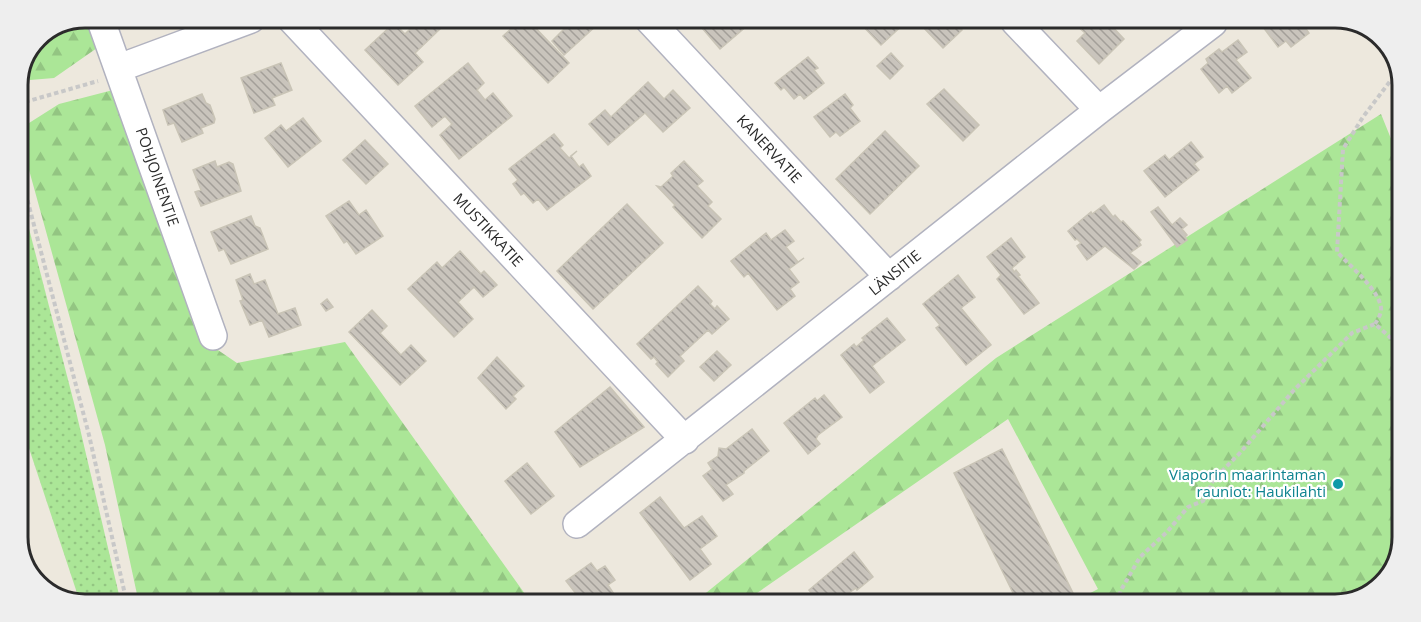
<svg xmlns="http://www.w3.org/2000/svg" width="1421" height="622" font-family="'Open Sans',sans-serif">
  <style>
    .grass { fill: url(#grass-dots) }
    .forest { fill: url(#forest-firs) }
    .building { fill: url(#building-back-hatch); stroke: #c9c4b6; stroke-width: 1.5 }
    .lines { fill: none; stroke-linecap: round; stroke-linejoin: round }
    .minor-casing { stroke: #b1b2bf; stroke-width: 30 }
    .path { stroke: #c8c8c8; stroke-width: 4; stroke-dasharray: 4.5 3; stroke-linecap: butt }
    .minor { stroke: #fff; stroke-width: 27 }
    .culture-dot { fill: #0f9aa8; stroke: #fff; stroke-width: 2 }
    .labels { text-anchor: middle; stroke-width: 4.5; stroke-linejoin: round; paint-order: stroke }
    .street-label { font-size: 15px; fill: #2b2b2b; stroke: #fff }
    .culture-label { font-size: 15px; fill: #0d838f; stroke: #fff; text-anchor: end }
    .rim { fill: none; stroke: #2b2b2b; stroke-width: 3 }
  </style>
  <defs>
    <pattern id="grass-dots" width="8" height="8" patternUnits="userSpaceOnUse" patternTransform="scale(1.5)"><rect width="8" height="8" fill="#abe697"/><path d="M2 2h.1M6 6h.1" fill="none" stroke="#93c582" stroke-width="1.8" stroke-linecap="round"/></pattern>
    <pattern id="forest-firs" width="22" height="20" patternUnits="userSpaceOnUse" patternTransform="scale(1.5)"><rect width="22" height="20" fill="#abe697"/><path d="M5 1l3.5 6h-7zM16 11l3.5 6h-7z" fill="#93c582"/></pattern>
    <pattern id="building-back-hatch" width="6" height="6" patternUnits="userSpaceOnUse" patternTransform="scale(1.5)"><rect width="6" height="6" fill="#c9c4bc"/><path d="M-1 5l2 2M0 0l6 6M5-1l2 2" fill="none" stroke="#a39f99"/></pattern>
  </defs>
  <rect width="100%" height="100%" fill="#ede8dd"/>
  <path class="grass" d="M 18,186 L 74,403 L 120,599 L 79,599 L 18,415 Z"/>
  <path class="forest" d="M 86,18 L 97,48 L 54,78 L 18,81 L 38,37 Z
    M 113,90 L 212,346 L 237,363 L 345,342 L 530,601 L 138,599 L 105,445 L 18,130 L 59,104 Z
    M 1381,114 L 1402,166 L 1398,563 L 1374,593 L 1336,604 L 1071,603 L 1098,589 L 1008,419 L 744,602 L 696,601 L 996,358 Z"/>
  <path class="building" d="M 420,19 L 432,19 L 441,28 L 415,53 L 423,62 L 398,85 L 365,50 L 394,23 L 405,34 Z
    M 521,20 L 528,20 L 569,63 L 548,83 L 503,36 Z
    M 555,20 L 593,20 L 597,25 L 564,55 L 552,41 L 564,29 Z
    M 696,21 L 744,21 L 748,25 L 720,49 Z
    M 858,21 L 907,21 L 881,45 Z
    M 925,21 L 954,22 L 962,30 L 943,48 L 921,25 Z
    M 1067,22 L 1108,22 L 1124,39 L 1099,64 L 1077,41 L 1085,33 L 1075,24 L 1072,27 Z
    M 1260,23 L 1302,23 L 1309,33 L 1291,47 L 1286,41 L 1278,47 Z
    M 1238,40 L 1247,52 L 1236,60 L 1251,78 L 1232,93 L 1227,86 L 1219,93 L 1201,69 L 1208,63 L 1206,59 L 1219,49 L 1222,52 Z
    M 891,53 L 903,66 L 890,79 L 877,66 Z
    M 808,57 L 818,68 L 814,70 L 824,83 L 804,99 L 800,94 L 794,99 L 784,87 L 781,90 L 775,83 Z
    M 281,63 L 292,90 L 272,98 L 275,105 L 254,113 L 241,78 Z
    M 468,63 L 484,83 L 477,90 L 485,100 L 493,93 L 512,116 L 459,159 L 440,135 L 452,124 L 445,116 L 432,127 L 415,106 Z
    M 648,82 L 664,99 L 673,90 L 690,108 L 663,132 L 645,113 L 608,145 L 589,124 L 605,110 L 611,117 Z
    M 944,89 L 979,125 L 963,141 L 927,104 Z
    M 202,94 L 206,103 L 210,105 L 215,119 L 214,123 L 201,128 L 203,133 L 182,142 L 174,123 L 168,125 L 163,110 Z
    M 845,94 L 853,105 L 850,108 L 860,121 L 840,136 L 836,132 L 830,137 L 814,117 Z
    M 303,118 L 321,141 L 288,167 L 265,138 L 281,125 L 286,131 Z
    M 885,131 L 919,166 L 870,214 L 836,179 Z
    M 554,134 L 563,145 L 560,148 L 569,158 L 577,151 L 571,156 L 579,167 L 583,164 L 591,176 L 547,210 L 538,199 L 533,203 L 524,193 L 521,195 L 513,184 L 518,180 L 509,169 Z
    M 365,140 L 388,164 L 366,184 L 343,160 Z
    M 1191,142 L 1203,157 L 1194,164 L 1199,170 L 1165,197 L 1144,171 L 1165,155 L 1169,160 Z
    M 215,161 L 217,167 L 229,162 L 233,164 L 241,191 L 201,206 L 195,192 L 201,190 L 193,170 Z
    M 684,161 L 703,181 L 697,186 L 712,202 L 708,206 L 721,219 L 702,238 L 673,207 L 675,205 L 657,186 L 661,187 L 673,176 L 671,173 Z
    M 349,201 L 359,215 L 366,210 L 383,236 L 356,254 L 347,241 L 344,243 L 326,216 Z
    M 627,204 L 663,243 L 593,309 L 557,271 Z
    M 1104,205 L 1113,217 L 1115,215 L 1121,222 L 1123,221 L 1141,240 L 1139,242 L 1141,245 L 1130,253 L 1141,262 L 1134,269 L 1105,246 L 1087,260 L 1077,246 L 1081,243 L 1077,239 L 1075,240 L 1068,231 L 1091,212 L 1092,214 Z
    M 1158,207 L 1172,225 L 1180,218 L 1187,225 L 1182,229 L 1187,235 L 1185,237 L 1187,240 L 1177,247 L 1151,212 Z
    M 251,216 L 255,226 L 260,228 L 268,249 L 231,264 L 224,249 L 219,251 L 211,232 Z
    M 785,230 L 794,241 L 786,247 L 798,262 L 804,258 L 789,269 L 799,282 L 790,289 L 795,296 L 777,310 L 748,273 L 744,277 L 731,261 L 766,233 L 771,240 Z
    M 1011,238 L 1025,257 L 1012,268 L 1014,272 L 1016,270 L 1020,275 L 1018,276 L 1039,303 L 1024,314 L 997,279 L 1001,275 L 987,257 Z
    M 460,251 L 481,274 L 484,271 L 497,285 L 483,297 L 474,287 L 458,302 L 473,319 L 454,337 L 408,289 L 437,262 L 442,268 Z
    M 250,274 L 254,284 L 265,280 L 278,314 L 295,308 L 301,325 L 269,337 L 262,320 L 250,325 L 240,301 L 243,300 L 236,280 Z
    M 958,275 L 975,297 L 961,308 L 991,345 L 966,365 L 936,328 L 940,325 L 923,304 Z
    M 698,286 L 712,301 L 710,304 L 715,309 L 717,306 L 729,319 L 712,334 L 708,330 L 680,356 L 684,361 L 668,377 L 656,364 L 658,362 L 654,357 L 651,359 L 637,344 Z
    M 327,299 L 333,307 L 326,311 L 321,304 Z
    M 372,310 L 387,326 L 380,333 L 401,355 L 411,345 L 426,361 L 400,385 L 349,332 Z
    M 887,318 L 905,340 L 872,366 L 884,382 L 870,393 L 841,355 L 854,344 L 856,347 L 864,340 L 862,338 Z
    M 717,351 L 731,365 L 714,381 L 700,367 Z
    M 497,357 L 524,386 L 513,396 L 516,399 L 506,409 L 478,378 Z
    M 610,387 L 644,427 L 580,467 L 555,432 Z
    M 824,395 L 842,417 L 818,435 L 816,439 L 820,444 L 808,454 L 784,423 L 815,398 L 817,401 Z
    M 752,429 L 769,451 L 744,471 L 744,473 L 726,485 L 733,494 L 723,501 L 703,476 L 712,469 L 708,463 L 718,456 L 719,448 L 726,449 Z
    M 1002,449 L 1073,593 L 1053,603 L 1018,603 L 954,473 Z
    M 527,463 L 554,496 L 531,514 L 505,481 Z
    M 660,497 L 684,528 L 702,516 L 717,536 L 700,549 L 711,564 L 690,580 L 640,513 Z
    M 854,552 L 873,577 L 857,590 L 856,588 L 849,593 L 850,596 L 842,602 L 818,602 L 809,590 Z
    M 591,563 L 597,571 L 605,566 L 615,580 L 608,585 L 614,594 L 604,601 L 574,601 L 572,598 L 577,595 L 566,581 Z"/>
  <g class="lines">
    <g class="minor-casing">
      <path id="minor" d="M 100,18 L 213,336
        M 291,19 L 685,440
        M 649,20 L 889,277
        M 1015,22 L 1099,110
        M 119,68 L 251,19
        M 577,524 L 1099,110 L 1213,23"/>
    </g>
    <path class="path" d="M 18,104 L 98,81
      M 18,164 L 89,435 L 126,599
      M 1375,324 C 1377,321 1380,316 1381,311 C 1383,293 1349,265 1337,252 L 1343,149 L 1363,117 L 1391,80 L 1400,74
      M 1117,603 L 1121,590 L 1140,557 L 1167,532 L 1188,507 L 1203,501 L 1214,479 L 1239,454 L 1294,390 L 1352,333 L 1375,324 L 1400,346"/>
    <use href="#minor" class="minor"/>
  </g>
  <circle class="culture-dot" cx="1338" cy="484" r="6"/>
  <g class="labels">
    <g class="street-label">
      <text transform="translate(769 149) rotate(47)" y="5">KANERVATIE</text>
      <text transform="translate(157 177) rotate(71)" y="5">POHJOINENTIE</text>
      <text transform="translate(488 230) rotate(47)" y="5">MUSTIKKATIE</text>
      <text transform="translate(895 273) rotate(-39)" y="5">LÄNSITIE</text>
    </g>
    <g class="culture-label">
      <text x="1326" y="480">Viaporin maarintaman<tspan x="1326" dy="17">rauniot: Haukilahti</tspan></text>
    </g>
  </g>
  <path d="M0 0H1421V622H0ZM85 28H1335A57 57 0 0 1 1392 85V537A57 57 0 0 1 1335 594H85A57 57 0 0 1 28 537V85A57 57 0 0 1 85 28Z" fill="#eee" fill-rule="evenodd"/>
  <path class="rim" d="M85 28H1335A57 57 0 0 1 1392 85V537A57 57 0 0 1 1335 594H85A57 57 0 0 1 28 537V85A57 57 0 0 1 85 28Z"/>
</svg>
